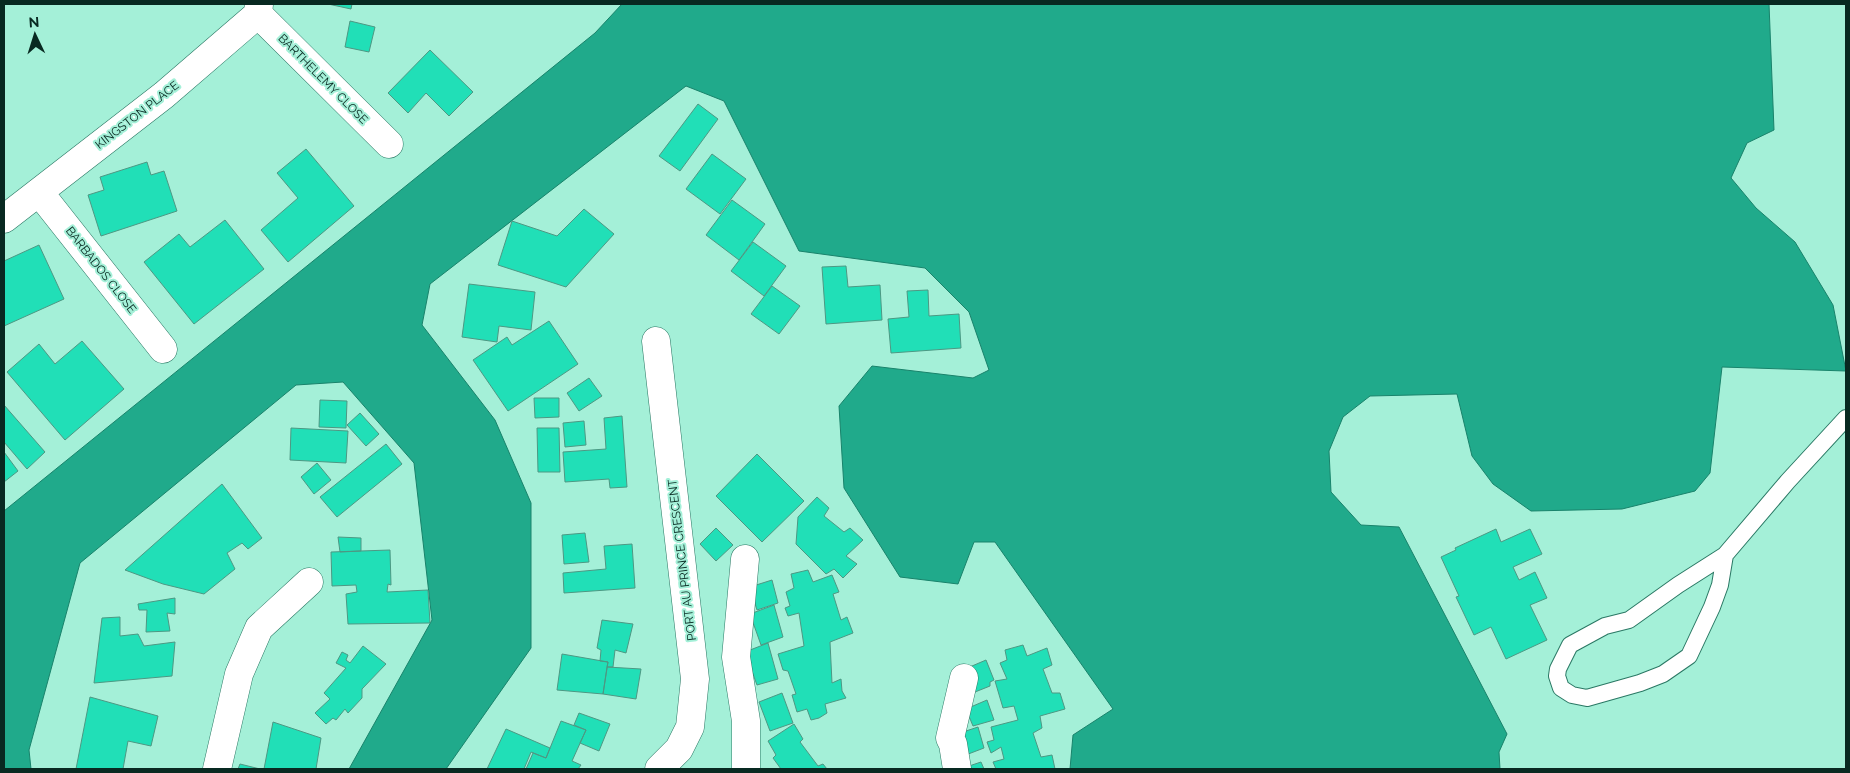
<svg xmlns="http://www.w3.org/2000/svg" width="1850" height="773" font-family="Raleway,sans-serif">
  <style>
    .water { fill: #20aa8b; stroke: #19836b }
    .building { fill: #21dfb7; stroke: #4d9883 }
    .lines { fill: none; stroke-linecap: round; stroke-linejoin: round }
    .service-casing { stroke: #2a7864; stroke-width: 18 }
    .minor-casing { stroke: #2a7864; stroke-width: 29 }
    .service { stroke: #fff; stroke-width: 16 }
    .minor { stroke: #fff; stroke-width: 28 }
    .labels { text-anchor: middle; stroke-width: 4; stroke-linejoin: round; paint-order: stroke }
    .street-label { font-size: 12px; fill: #082921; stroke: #a4f0d8 }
  </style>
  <rect width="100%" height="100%" fill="#a4f0d8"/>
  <path class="water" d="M 622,4 L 1769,4 L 1774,130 L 1747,143 L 1731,178 L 1756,208 L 1795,242 L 1833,305 L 1846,371 L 1722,367 L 1710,473 L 1695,491 L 1622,509 L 1531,511 L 1493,484 L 1472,456 L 1457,394 L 1370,396 L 1343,417 L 1329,451 L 1331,492 L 1361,525 L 1399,527 L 1507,734 L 1499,752 L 1500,769 L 1070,769 L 1073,735 L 1113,709 L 995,542 L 974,542 L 958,584 L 900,577 L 844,488 L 839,406 L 872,366 L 973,378 L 989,370 L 969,312 L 925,268 L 799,251 L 724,101 L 686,86 L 430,284 L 422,325 L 495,420 L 531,503 L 531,648 L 446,769 L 349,769 L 432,620 L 414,463 L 343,382 L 296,385 L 80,563 L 29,750 L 31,769 L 4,769 L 4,511 L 595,33 Z"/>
  <path class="building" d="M 328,4 L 352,4 L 351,9 Z
    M 350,21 L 375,27 L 369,52 L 345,47 Z
    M 430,50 L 473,92 L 449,116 L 426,93 L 408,113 L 388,93 Z
    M 698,104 L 718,119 L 680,171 L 659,156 Z
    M 306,149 L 354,206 L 288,262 L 261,230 L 298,198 L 277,173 Z
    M 712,154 L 746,179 L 720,214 L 686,189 Z
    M 147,162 L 151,175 L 164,171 L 177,211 L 101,236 L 88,195 L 104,190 L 100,177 Z
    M 732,200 L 765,224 L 739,260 L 706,235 Z
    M 584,209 L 614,234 L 566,287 L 498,265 L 512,221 L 557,236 Z
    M 225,220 L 264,269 L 194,324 L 144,262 L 179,234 L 190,247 Z
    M 753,242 L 786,266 L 764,296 L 731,271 Z
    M 39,245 L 64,299 L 4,326 L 4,261 Z
    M 846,266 L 848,287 L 880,285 L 882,320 L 826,324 L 822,267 Z
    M 469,284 L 535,292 L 531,330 L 499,326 L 497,342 L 462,337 Z
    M 772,286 L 800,306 L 779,334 L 751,314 Z
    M 928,290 L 929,316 L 959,314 L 961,348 L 891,353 L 888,319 L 909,317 L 907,291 Z
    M 549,321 L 578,364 L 508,411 L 473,360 L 507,337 L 512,345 Z
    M 82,341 L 124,389 L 65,440 L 7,372 L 39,344 L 55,364 Z
    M 589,378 L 602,396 L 579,411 L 567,393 Z
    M 534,398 L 559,398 L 559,417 L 535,418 Z
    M 320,400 L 347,401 L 346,428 L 319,427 Z
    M 4,405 L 45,452 L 27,469 L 4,442 Z
    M 360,413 L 379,434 L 366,446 L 347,425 Z
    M 622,416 L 627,487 L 610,488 L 609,479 L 565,482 L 563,452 L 606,449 L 604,418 Z
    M 584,421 L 586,445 L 565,447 L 563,423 Z
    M 291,428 L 348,431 L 346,463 L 290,460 Z
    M 537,428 L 559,428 L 560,472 L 538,472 Z
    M 386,444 L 402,464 L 337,517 L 320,497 Z
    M 4,452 L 18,471 L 4,482 Z
    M 757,454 L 804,501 L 762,542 L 716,496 Z
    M 317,463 L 331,480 L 314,494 L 301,477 Z
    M 222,484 L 262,538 L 248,549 L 242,543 L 227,553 L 235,569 L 204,594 L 163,584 L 125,570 Z
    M 817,497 L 829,508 L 824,516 L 844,532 L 850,528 L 863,540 L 846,556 L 857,564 L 843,578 L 834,569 L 826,574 L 796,544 L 798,517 Z
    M 716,528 L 733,545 L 716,561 L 700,544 Z
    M 1496,529 L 1501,542 L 1530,529 L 1542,554 L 1513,567 L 1519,580 L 1535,572 L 1547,598 L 1530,605 L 1547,640 L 1506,659 L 1491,627 L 1474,635 L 1456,597 L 1459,596 L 1441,557 L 1456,550 L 1455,548 Z
    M 585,533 L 589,562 L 564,564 L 562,535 Z
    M 338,537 L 361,538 L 361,551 L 340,552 Z
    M 632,544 L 635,588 L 564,593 L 563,573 L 606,569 L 604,546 Z
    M 390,550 L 391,585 L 388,584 L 387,592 L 428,590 L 430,623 L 348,624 L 346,594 L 357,592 L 356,585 L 332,586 L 331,552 Z
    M 808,570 L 813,582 L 832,575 L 839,592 L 833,594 L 841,620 L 847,617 L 853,633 L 830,642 L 832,683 L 841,679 L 842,691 L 846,698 L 825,704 L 827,713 L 819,718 L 811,720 L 807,709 L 797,712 L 792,695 L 796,694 L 788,671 L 783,670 L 778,654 L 804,646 L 799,613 L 788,616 L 785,608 L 790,606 L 786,592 L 794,588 L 791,574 Z
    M 772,580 L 778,603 L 757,610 L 750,587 Z
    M 175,598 L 175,614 L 167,613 L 170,631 L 146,632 L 147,610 L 139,610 L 138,604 Z
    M 774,605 L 783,637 L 761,645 L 750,614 Z
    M 120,617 L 120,636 L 138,634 L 144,646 L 175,642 L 172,676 L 94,683 L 102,618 Z
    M 602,620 L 633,624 L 626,653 L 615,650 L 613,667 L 607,667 L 608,662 L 600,661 L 601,650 L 597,648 Z
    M 768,643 L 778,679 L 757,685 L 745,652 Z
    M 1023,645 L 1027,656 L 1047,648 L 1052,665 L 1043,669 L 1052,693 L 1060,693 L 1065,709 L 1040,716 L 1042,728 L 1033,733 L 1041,757 L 1052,755 L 1055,769 L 996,769 L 993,762 L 1004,759 L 1001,747 L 991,753 L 987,742 L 994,740 L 991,727 L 1018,720 L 1014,706 L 1003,708 L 995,681 L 1007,679 L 1000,663 L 1007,660 L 1005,650 Z
    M 363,646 L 386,664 L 362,689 L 362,698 L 348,713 L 345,709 L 336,720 L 333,718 L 326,724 L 315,713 L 330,699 L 324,693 L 346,668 L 336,663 L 342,652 L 348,655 L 346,660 L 350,663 Z
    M 562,654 L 608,662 L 603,694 L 557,690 Z
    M 986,660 L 994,680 L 990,682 L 990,686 L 975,692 L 965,669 Z
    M 607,667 L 641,669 L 636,699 L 603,694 Z
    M 782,693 L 793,723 L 770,731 L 759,702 Z
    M 90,697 L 158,716 L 151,746 L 128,741 L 123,769 L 76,769 Z
    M 987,700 L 994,720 L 973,726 L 966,709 Z
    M 579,713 L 610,724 L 599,751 L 580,743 L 586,730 L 574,725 Z
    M 561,721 L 586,730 L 572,761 L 581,765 L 578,769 L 526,769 L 533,753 L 546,758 Z
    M 273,722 L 321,738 L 316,769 L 264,769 Z
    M 794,724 L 803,739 L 800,742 L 818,766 L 823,764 L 827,769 L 781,769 L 773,758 L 776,755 L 768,741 Z
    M 978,727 L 984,748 L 963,756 L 957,734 Z
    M 506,729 L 550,748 L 546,758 L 531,752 L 524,769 L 487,769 Z
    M 981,762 L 984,769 L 960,769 Z
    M 240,764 L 260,769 L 238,769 Z"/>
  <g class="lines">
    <g class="service-casing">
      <path id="service" d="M 1725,555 L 1720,585 L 1712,607 L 1689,656 L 1663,674 L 1640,683 L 1587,698 L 1572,695 L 1561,688 L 1557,676 L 1558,669 L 1570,645 L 1605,626 L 1629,620 L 1678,585 L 1725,555 L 1788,481 L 1846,418"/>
    </g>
    <g class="minor-casing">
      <path id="minor" d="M 258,14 L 389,144
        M 39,192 L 163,349
        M 4,219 L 164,95 L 258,14 L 259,4
        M 656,341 L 695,679 L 690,727 L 679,749 L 659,769
        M 745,559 L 736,657 L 746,721 L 746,769
        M 217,769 L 239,674 L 259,628 L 309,582
        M 957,769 L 953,744 L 950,738 L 964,678"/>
    </g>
    <use href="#service" class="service"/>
    <use href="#minor" class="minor"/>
  </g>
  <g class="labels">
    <g class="street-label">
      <text transform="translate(323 79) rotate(45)" y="4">BARTHELEMY CLOSE</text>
      <text transform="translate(137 115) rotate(-38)" y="4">KINGSTON PLACE</text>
      <text transform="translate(101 270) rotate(52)" y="4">BARBADOS CLOSE</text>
      <text transform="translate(682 560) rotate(-97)" y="4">PORT AU PRINCE CRESCENT</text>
    </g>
  </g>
  <rect width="1850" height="773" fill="none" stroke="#082921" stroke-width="10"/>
  <g transform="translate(35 35) rotate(356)" stroke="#a4f0d8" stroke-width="4" paint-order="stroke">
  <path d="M0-4L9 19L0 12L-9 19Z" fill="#082921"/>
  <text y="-8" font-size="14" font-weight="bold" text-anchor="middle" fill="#082921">N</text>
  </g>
</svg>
